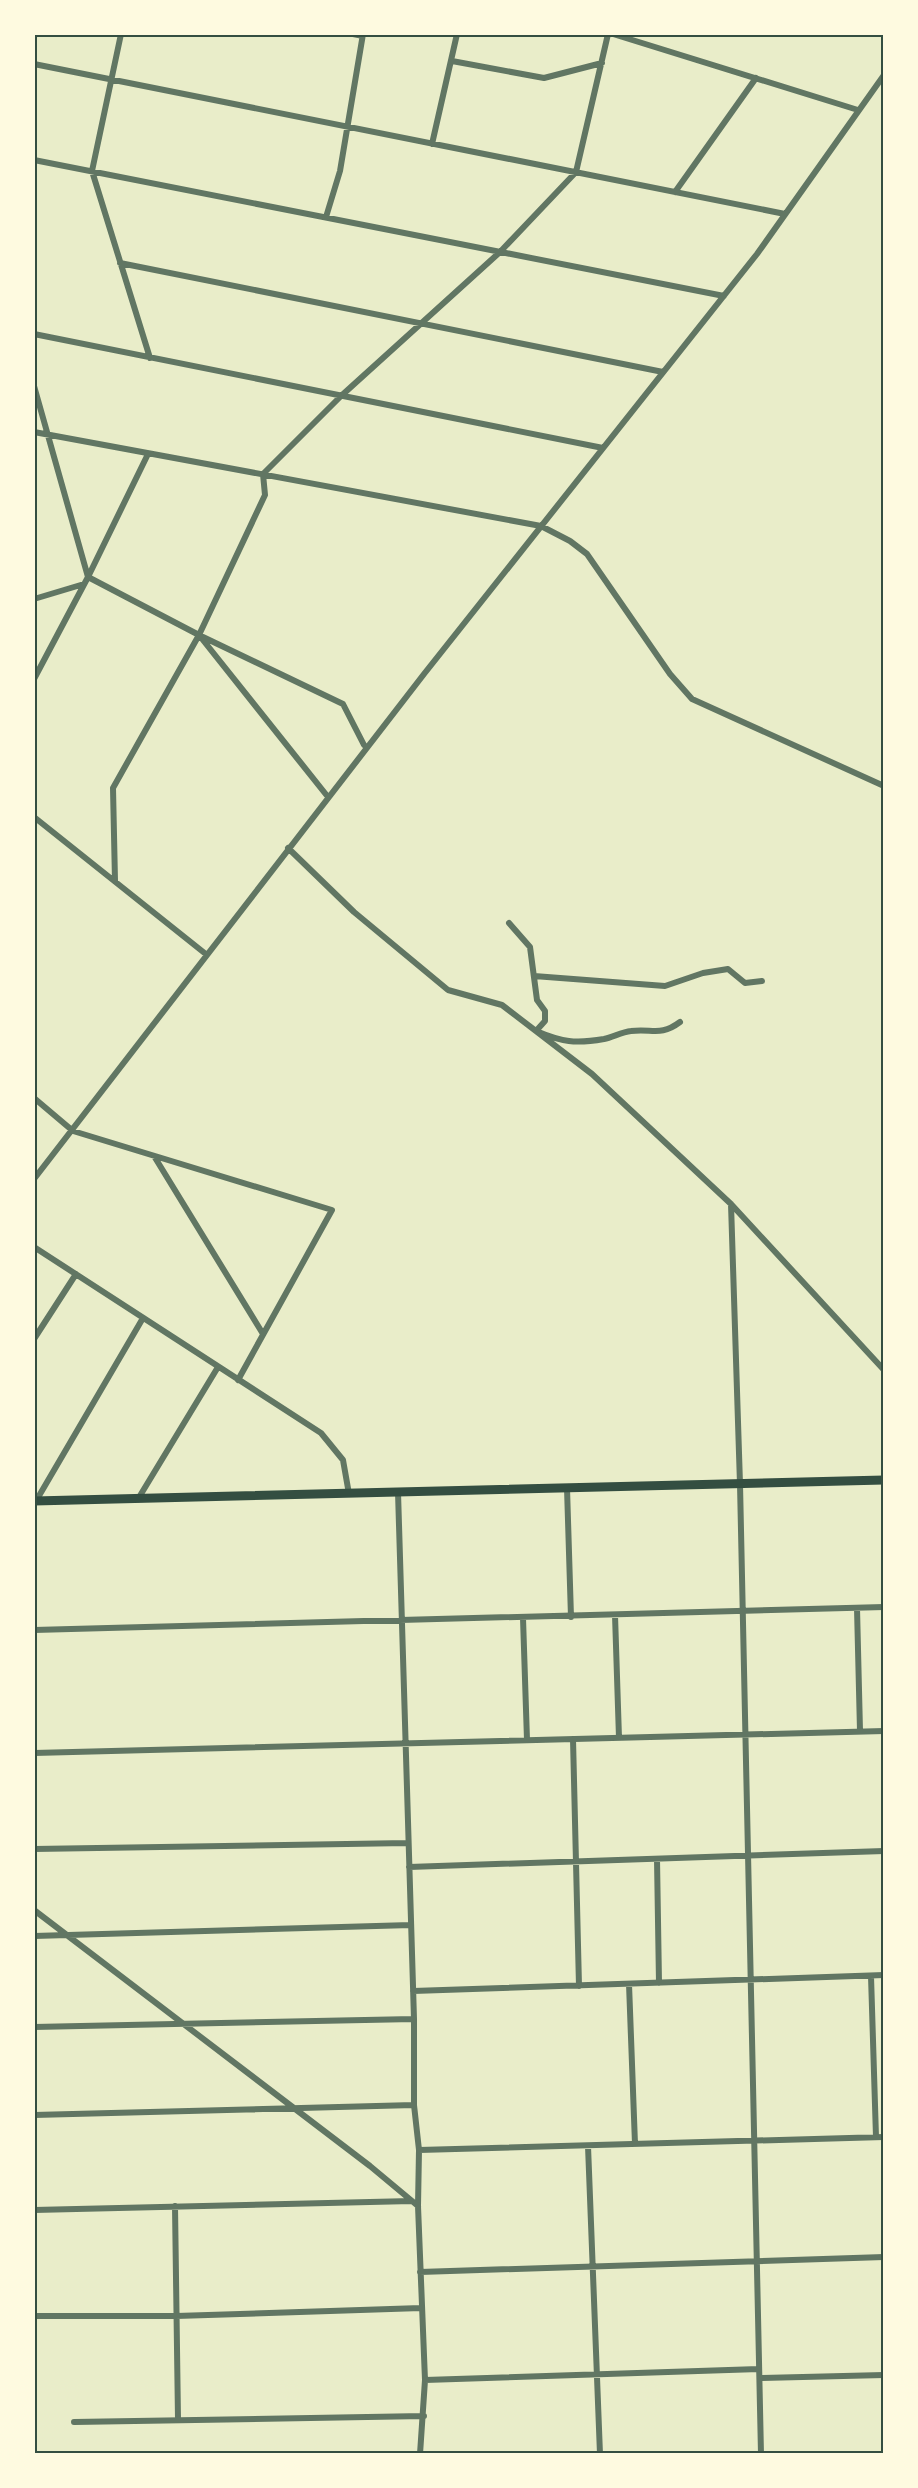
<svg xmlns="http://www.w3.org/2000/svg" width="918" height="2488" font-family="'Open Sans',sans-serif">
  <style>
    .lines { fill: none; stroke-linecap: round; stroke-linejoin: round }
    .minor { stroke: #617663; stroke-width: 6 }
    .primary { stroke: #344e41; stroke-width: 9 }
    .neatline { fill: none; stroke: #344e41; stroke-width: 2 }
  </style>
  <rect width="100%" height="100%" fill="#e9edc9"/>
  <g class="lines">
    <path class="minor" d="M 121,34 L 92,171 L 150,358
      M 353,34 L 363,36
      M 613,34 L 858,110
      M 34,37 L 35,34
      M 452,61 L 544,78 L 602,63
      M 34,64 L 785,214
      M 432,144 L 457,34
      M 34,160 L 724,296
      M 675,192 L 756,78
      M 326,217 L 340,171 L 363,34
      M 120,263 L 663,372
      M 34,334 L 603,448
      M 34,386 L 88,577 L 34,679
      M 34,432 L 541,526 L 570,541 L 587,554 L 670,674 L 692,699 L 884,786
      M 34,599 L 84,584
      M 199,635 L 265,495 L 263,474 L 341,396 L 500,252 L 576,172 L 608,34
      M 199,635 L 328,797
      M 203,637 L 343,704 L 364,745
      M 34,817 L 207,955
      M 288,848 L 354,912 L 448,990 L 502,1005 L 592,1074 L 731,1204 L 884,1370
      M 115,881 L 113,788 L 199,635 L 88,577 L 148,454
      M 509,923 L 530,947 L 537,1000 L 545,1011 L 545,1021 L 536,1031 C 562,1042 575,1044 604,1039 C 613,1037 622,1032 631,1031 C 652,1028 660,1037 680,1022
      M 534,976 L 665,986 L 703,973 L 728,969 L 745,983 L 762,981
      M 34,1098 L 73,1131 L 332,1210 L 238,1380
      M 154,1156 L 263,1334
      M 34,1179 L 424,674 L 757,254 L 884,75
      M 731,1204 L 740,1484 L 761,2454
      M 34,1247 L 321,1433 L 343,1460 L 349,1494
      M 34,1339 L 76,1274
      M 567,1488 L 571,1617
      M 398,1492 L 414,2019 L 414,2105 L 419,2150 L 418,2206 L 425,2380 L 420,2454
      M 138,1499 L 218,1367
      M 36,1501 L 143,1318
      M 857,1608 L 860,1731
      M 615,1615 L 619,1738
      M 523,1618 L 527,1740
      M 34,1630 L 884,1607
      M 573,1739 L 579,1986
      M 34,1753 L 884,1731
      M 34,1849 L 408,1843
      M 657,1859 L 659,1983
      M 409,1867 L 884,1851
      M 34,1910 L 370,2166 L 418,2206
      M 34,1936 L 411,1925
      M 871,1976 L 876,2137
      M 629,1984 L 635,2144
      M 413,1991 L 884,1975
      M 34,2027 L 414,2019
      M 34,2115 L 414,2105
      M 588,2146 L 600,2454
      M 419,2150 L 884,2137
      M 175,2206 L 178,2419
      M 34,2210 L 412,2201
      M 420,2272 L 884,2257
      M 34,2316 L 176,2316 L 421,2308
      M 760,2378 L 884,2375
      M 425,2380 L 759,2369
      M 74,2422 L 424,2416"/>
    <path class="primary" d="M 34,1501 L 884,1480"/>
  </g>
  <rect width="918" height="2488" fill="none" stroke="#fefae0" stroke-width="72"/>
  <rect x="36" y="36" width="846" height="2416" class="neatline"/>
</svg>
